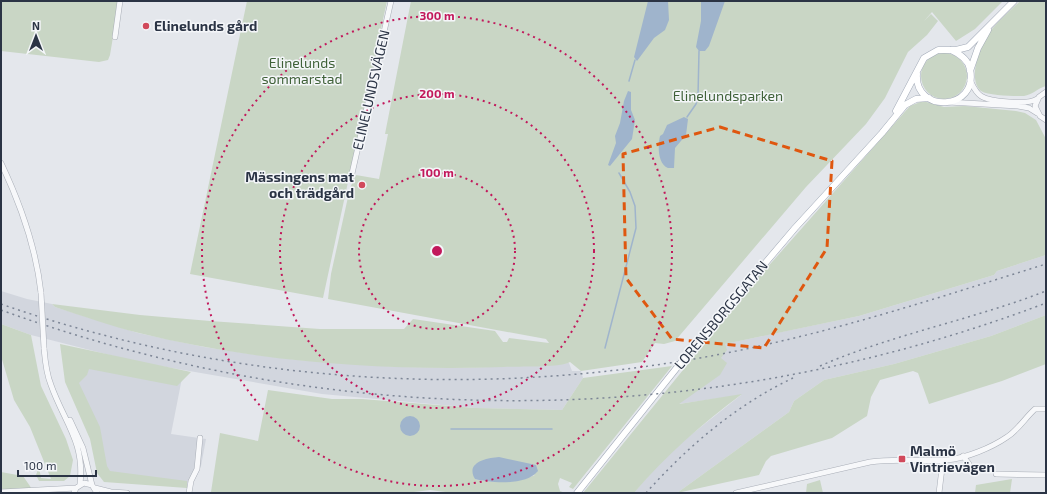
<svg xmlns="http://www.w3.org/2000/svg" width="1047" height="494" font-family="'Exo 2',sans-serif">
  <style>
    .built { fill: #d2d6de }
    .green { fill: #c9d6c5; fill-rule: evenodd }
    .water { fill: #9fb4cc }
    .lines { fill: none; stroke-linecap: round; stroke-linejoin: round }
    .stream { stroke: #9fb4cc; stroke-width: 1.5 }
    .minor-casing { stroke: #a9aeb7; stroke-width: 6 }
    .major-casing { stroke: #a3abb8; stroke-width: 7 }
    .minor { stroke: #f7f8fa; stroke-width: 5 }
    .major { stroke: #fff; stroke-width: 6 }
    .rail { stroke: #7d8696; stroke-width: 1.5; stroke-dasharray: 2 4; stroke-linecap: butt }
    .minor-bridge-casing { stroke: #a9aeb7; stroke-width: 6; stroke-linecap: butt }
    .minor-bridge { stroke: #f7f8fa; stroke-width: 5 }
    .marked { fill: none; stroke: #df570f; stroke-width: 3; stroke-dasharray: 8 5; stroke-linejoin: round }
    .ring { fill: none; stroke: #c2185b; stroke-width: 2; stroke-dasharray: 2 4 }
    .poi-dot { fill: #d1495b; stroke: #f4f6f9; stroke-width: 1.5 }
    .labels { text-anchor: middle; stroke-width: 3; stroke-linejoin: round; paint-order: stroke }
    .poi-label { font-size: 14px; font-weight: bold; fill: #2b3445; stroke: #f4f6f9; text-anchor: start }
    .park-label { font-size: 14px; fill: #3f6138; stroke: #f4f6f9 }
    .street-label { font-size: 14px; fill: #2b3445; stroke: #f4f6f9 }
    .centre { fill: #c2185b; stroke: #f4f6f9; stroke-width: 2 }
    .ring-label { font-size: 12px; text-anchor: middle; font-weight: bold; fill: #c2185b; stroke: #f4f6f9; stroke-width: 3; stroke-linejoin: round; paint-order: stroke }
  </style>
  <rect width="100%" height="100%" fill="#e4e7ec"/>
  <path class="built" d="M 1046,255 L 1046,315 L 991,336 L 894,364 L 824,380 L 794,401 L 789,412 L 677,493 L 634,493 L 658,464 L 682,442 L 741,395 L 678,404 L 721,358 L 724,344 L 859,316 L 994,275 L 997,271 Z
    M 1,291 L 27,299 L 52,304 L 55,307 L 138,333 L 204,347 L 251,354 L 298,360 L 400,367 L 467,368 L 569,363 L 572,371 L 581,371 L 583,378 L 562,410 L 475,408 L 322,394 L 137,362 L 31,335 L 1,324 Z
    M 75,355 L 182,378 L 171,434 L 206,439 L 201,466 L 193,483 L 120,477 L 109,473 L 80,400 Z"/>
  <path class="green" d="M 1,1 L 119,1 L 110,55 L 108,60 L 99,62 L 1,51 Z
    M 247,1 L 387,1 L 323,298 L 190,274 Z
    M 411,1 L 1003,1 L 975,29 L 956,41 L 932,12 L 924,21 L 931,14 L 938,21 L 927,35 L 908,52 L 885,98 L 866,124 L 806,187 L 675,341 L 664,344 L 655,343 L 642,362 L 581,371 L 570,362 C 560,368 518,366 504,367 C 382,371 257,362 139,333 C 110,326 83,316 55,307 L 52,304 L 140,315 L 210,321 L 320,329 L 404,329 L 413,319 L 495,331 L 503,342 L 507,342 L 509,338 L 549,343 L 546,339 L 328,299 L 331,274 L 350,188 L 356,175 L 379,179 L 388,134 L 385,134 Z
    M 1020,1 L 1046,1 L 1046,86 C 1038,88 1032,95 1024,96 C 1015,96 989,96 981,91 C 966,79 982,41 992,29 C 1000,19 1011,10 1020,1 Z
    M921 76a23 23 0 1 1 46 0a23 23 0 1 1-46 0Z
    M 923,101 L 944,107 L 965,106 L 1016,111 L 1025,113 L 1036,120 L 1046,139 L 1046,255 L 997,271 L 994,275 L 859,316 L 725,344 L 727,350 L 721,358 L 727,363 L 720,375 L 679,404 L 742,394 C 702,424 666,455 634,493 L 583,493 L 757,279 L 910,106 Z
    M 1046,315 L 1046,364 L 1002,381 L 929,404 L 918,373 L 913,371 L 880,380 L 871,397 L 867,416 L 832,438 L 771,456 L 766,461 L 759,475 L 677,493 L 789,412 L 794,401 L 824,380 L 894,364 L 991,336 Z
    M 1,324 L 31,335 L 41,386 L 66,439 L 73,460 L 70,476 L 64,481 L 39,481 L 36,475 L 39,467 L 41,478 L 51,479 L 30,427 L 14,400 L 1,356 Z
    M 60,344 L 191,372 L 177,386 L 89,369 L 87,375 L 79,383 L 100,427 L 107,466 L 110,471 L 187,481 L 187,488 L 104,482 L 97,473 L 90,439 L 65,382 Z
    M 672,366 L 573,489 L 569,487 L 572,483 L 560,478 L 558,484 L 560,491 L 565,493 L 453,493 L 430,490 L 406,493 L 219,493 L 211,492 L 220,433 L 258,441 L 268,390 L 332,399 L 362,399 L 475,408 L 562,410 L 583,378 ZM 476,464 L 535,475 C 516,483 495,484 475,479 L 473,470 Z
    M 1,472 L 23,476 L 32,489 L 1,490 Z
    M 1012,479 L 1010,493 L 975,493 L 976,485 Z
    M 820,480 L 823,493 L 806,493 L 807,484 Z"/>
  <path class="water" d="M 648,1 L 668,1 L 669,20 L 665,30 L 654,38 L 637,61 L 634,57 Z
    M 701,1 L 725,1 L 709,46 L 705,51 L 699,51 L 696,47 L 701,21 Z
    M 628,91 L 631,92 L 631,110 L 635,120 L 632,139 L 610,166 L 608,165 L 616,143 L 615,136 L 620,123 L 624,101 Z
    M 684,117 L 688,119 L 686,135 L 675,148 L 674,168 L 668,168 C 657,163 658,145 660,136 L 663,134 L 667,125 Z
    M400 426a10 10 0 1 1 20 0a10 10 0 1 1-20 0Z
    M 499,457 L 536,465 L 538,471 C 526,486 491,483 475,479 C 465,462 487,458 499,457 Z"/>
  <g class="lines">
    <path class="stream" d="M 629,81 L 635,60
      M 687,117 L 696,104 L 698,96 L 699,51
      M 605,348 L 636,228 L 635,206 L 630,192 L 619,173
      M 451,429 L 552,429"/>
    <g class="minor-casing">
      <path id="minor" d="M 115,37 L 120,1
        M 970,80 C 973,86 975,92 981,96 C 990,102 1028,105 1037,99
        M 1046,92 L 1039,97 L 1035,106 L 1040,116 L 1046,120
        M 948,102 L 1018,106 L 1029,108 L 1037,113
        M 1,163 C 21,205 36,247 41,293
        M 351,178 L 391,1
        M 44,348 C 45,360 46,373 51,385 C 64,422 85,442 80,484
        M 70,420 L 83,448 L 92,485
        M 963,456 L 969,464
        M 996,474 L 1046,475
        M 95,488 L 111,492 L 127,493
        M 1,492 L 76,488
        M 74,493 L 76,488 L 84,483 L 92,485 L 97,493
        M 189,493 L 191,481 L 197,469 L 200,438
        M 736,493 L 870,462 C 896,458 921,462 947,460 C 966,458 991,448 1007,437 C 1018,430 1025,418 1035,409 L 1046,409
        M 939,493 L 943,460"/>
    </g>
    <g class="major-casing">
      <path id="major" d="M 970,71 L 978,48 L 988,30
        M 917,74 C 914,114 979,111 970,69 C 968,59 960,54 951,50
        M 896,111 L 924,58 L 938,50 L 956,50 L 968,47 L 1014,1
        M 577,493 L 683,360 L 795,228 L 882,133 L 905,105 L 916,99 L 929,98"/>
    </g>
    <use href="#minor" class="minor"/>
    <use href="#major" class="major"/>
    <path class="rail" d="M 1,304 C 248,390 519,402 773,343 C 865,322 956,292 1046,264
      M 1,310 C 341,433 708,431 1046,303
      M 820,366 C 893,334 972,320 1046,291
      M 646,493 C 687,447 736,405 793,378"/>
    <g class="minor-bridge-casing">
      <path id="minor-bridge" d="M 41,293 L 44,348"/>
    </g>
    <use href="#minor-bridge" class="minor-bridge"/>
  </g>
  <path class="marked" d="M 720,127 L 832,161 L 827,248 L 764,348 L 672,339 L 626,278 L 623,154 Z"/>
  <g class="ring">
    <circle cx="437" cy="251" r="78"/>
    <circle cx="437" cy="251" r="157"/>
    <circle cx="437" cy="251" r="235"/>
  </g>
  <g class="poi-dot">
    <circle cx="146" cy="26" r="4"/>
    <circle cx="362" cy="185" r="4"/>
    <rect x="898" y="455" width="8" height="8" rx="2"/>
  </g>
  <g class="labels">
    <g class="poi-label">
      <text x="154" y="31">Elinelunds gård</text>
      <text x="354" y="182" text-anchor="end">Mässingens mat<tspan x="354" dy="16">och trädgård</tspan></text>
      <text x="910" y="456">Malmö<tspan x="910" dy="16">Vintrievägen</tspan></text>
    </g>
    <g class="park-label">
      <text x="302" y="68">Elinelunds<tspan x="302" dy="16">sommarstad</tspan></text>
      <text x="728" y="101">Elinelundsparken</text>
    </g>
    <g class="street-label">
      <text transform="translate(371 90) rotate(-77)" y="5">ELINELUNDSVÄGEN</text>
      <text transform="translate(721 315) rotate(-50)" y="5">LORENSBORGSGATAN</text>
    </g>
  </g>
  <circle cx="437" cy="251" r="6" class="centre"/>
  <g class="ring-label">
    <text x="437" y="20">300 m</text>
    <text x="437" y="98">200 m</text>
    <text x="437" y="177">100 m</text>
  </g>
  <rect width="1047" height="494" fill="none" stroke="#2b3445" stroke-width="4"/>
  <g transform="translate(36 36)" stroke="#f4f6f9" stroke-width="3" paint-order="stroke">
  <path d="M0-3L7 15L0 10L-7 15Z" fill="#2b3445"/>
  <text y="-6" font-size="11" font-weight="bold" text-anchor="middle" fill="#2b3445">N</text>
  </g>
  <path d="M18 470v6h78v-6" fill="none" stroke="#2b3445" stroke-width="2"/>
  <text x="24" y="470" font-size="12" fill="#2b3445" stroke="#f4f6f9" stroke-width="3" paint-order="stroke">100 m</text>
</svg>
